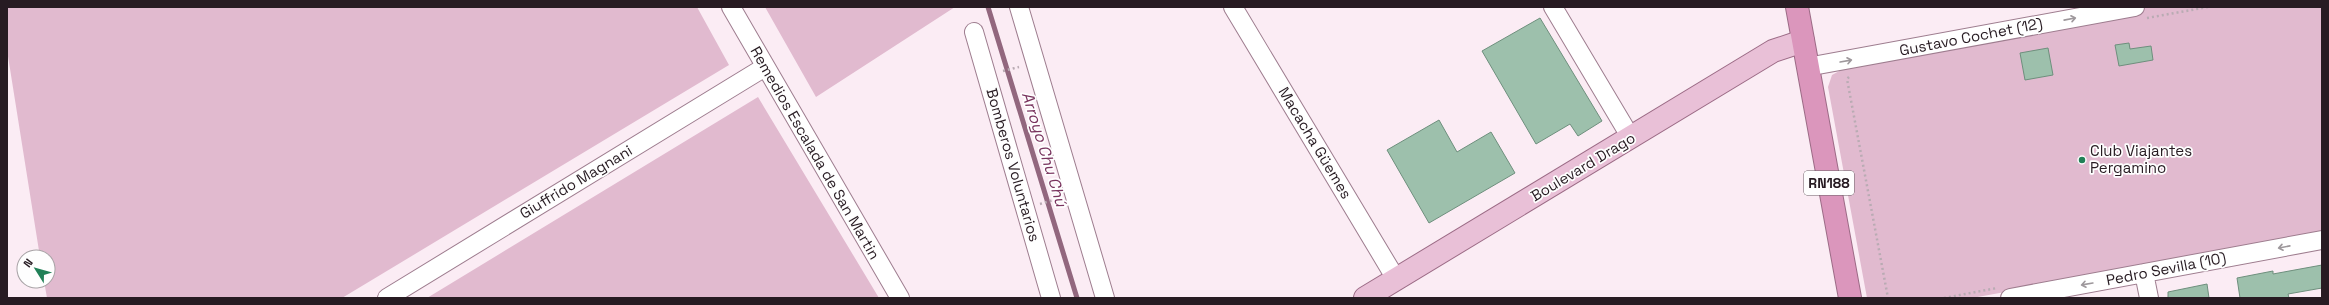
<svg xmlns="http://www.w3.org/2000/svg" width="2329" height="305" font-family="'Space Grotesk',sans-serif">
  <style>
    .green { fill: #e1bacf }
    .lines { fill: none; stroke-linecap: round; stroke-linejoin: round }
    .stream { stroke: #92677e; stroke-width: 5 }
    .building { fill: #9dc0ac; stroke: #6e8f7d }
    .minor-casing { stroke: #9e7d8f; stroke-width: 20 }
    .major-casing { stroke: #9c6b86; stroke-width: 24 }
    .highway-casing { stroke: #9c6b86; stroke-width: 24 }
    .path { stroke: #b9abb3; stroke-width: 2.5; stroke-dasharray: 2 3; stroke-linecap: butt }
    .minor { stroke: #fff; stroke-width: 18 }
    .major { stroke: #e9c0d7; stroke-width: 22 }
    .highway { stroke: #db96bc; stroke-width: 22 }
    .oneway { stroke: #9e989c }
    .poi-dot { fill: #218057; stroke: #fefefe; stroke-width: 1.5 }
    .labels { text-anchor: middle; stroke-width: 3.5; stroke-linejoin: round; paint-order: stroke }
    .shield { fill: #fefefe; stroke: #685f64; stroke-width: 1 }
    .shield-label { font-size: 14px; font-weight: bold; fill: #271b22 }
    .street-label { font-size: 15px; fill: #271b22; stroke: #fefefe }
    .poi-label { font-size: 15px; fill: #271b22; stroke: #fefefe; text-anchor: start }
    .water-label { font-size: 16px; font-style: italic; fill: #79335e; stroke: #fefefe }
  </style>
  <rect width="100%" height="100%" fill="#fbecf4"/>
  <path class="green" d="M 7,7 L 697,7 L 729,65 L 342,298 L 47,298 L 44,281 L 48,281 L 48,257 L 40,257 L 7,50 Z
    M 765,7 L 955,7 L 816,97 Z
    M 2091,7 L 2322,7 L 2322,234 L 1972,298 L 1867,298 L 1828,87 L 1832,75 L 1843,69 Z
    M 758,97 L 879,298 L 427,298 Z"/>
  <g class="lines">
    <path class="stream" d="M 988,7 L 1077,298"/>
  </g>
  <path class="building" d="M 1540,18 L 1602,121 L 1578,136 L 1570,124 L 1536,144 L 1482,51 Z
    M 2129,43 L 2130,49 L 2151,46 L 2153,60 L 2119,66 L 2115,45 Z
    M 2048,48 L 2053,75 L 2025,80 L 2020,53 Z
    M 1439,120 L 1457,152 L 1491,132 L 1515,173 L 1429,223 L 1387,150 Z
    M 2322,265 L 2322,288 L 2288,294 L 2289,298 L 2240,298 L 2237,278 L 2273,271 L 2273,274 Z
    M 2207,284 L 2209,298 L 2168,298 L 2168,292 Z"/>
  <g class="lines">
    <g class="minor-casing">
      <path id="minor" d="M 731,7 L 900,298
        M 1019,7 L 1105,298
        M 1233,7 L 1396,279
        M 1553,7 L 1631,138
        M 974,32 L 1051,298
        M 1807,67 L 2135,7
        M 2144,273 L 2149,298
        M 387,298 L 765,67
        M 2010,298 L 2322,240"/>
    </g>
    <g class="major-casing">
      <path id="major" d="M 1365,298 L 1773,51 L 1803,41"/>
    </g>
    <g class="highway-casing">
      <path id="highway" d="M 1797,7 L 1850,298"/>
    </g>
    <path class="path" d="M 2147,18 L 2208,7
      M 1003,71 L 1019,67
      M 1849,77 L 1847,79 L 1888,298
      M 1040,204 L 1060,198
      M 1944,298 L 1997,288"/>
    <use href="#minor" class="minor"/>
    <use href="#major" class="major"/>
    <use href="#highway" class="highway"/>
  </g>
  <defs><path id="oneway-shaft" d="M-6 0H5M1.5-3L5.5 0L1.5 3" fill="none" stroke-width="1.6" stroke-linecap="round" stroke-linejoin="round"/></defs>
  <g class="oneway">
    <use href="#oneway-shaft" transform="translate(2070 19) rotate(-11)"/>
    <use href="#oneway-shaft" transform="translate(1846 61) rotate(-10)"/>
    <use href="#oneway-shaft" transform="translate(2284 247) rotate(169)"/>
    <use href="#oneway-shaft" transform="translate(2087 284) rotate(170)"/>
  </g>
  <circle class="poi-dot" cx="2082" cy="160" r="4"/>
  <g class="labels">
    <rect class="shield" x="1804" y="171" width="50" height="24" rx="3"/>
    <g class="shield-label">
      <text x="1829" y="188">RN188</text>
    </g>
    <g class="street-label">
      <text transform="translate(1971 37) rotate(-11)" y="5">Gustavo Cochet (12)</text>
      <text transform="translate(1315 143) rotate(59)" y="5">Macacha Güemes</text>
      <text transform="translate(815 153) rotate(60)" y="5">Remedios Escalada de San Martin</text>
      <text transform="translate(1013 165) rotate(74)" y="5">Bomberos Voluntarios</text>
      <text transform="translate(1583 167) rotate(-31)" y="5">Boulevard Drago</text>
      <text transform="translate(576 182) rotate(-31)" y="5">Giuffrido Magnani</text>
      <text transform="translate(2166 269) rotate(-11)" y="5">Pedro Sevilla (10)</text>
    </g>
    <g class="poi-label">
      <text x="2090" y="156">Club Viajantes<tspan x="2090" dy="17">Pergamino</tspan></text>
    </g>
    <g class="water-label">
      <text transform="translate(1045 149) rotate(73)" y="6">Arroyo Chu Chú</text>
    </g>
  </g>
  <rect width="2329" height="305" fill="none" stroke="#271b22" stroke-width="16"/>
  <g transform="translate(36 269) rotate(307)"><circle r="19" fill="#fefefe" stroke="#a8a3a6"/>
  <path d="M0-3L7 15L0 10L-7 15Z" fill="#218057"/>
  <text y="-6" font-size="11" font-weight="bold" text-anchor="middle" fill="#271b22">N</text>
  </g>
</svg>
